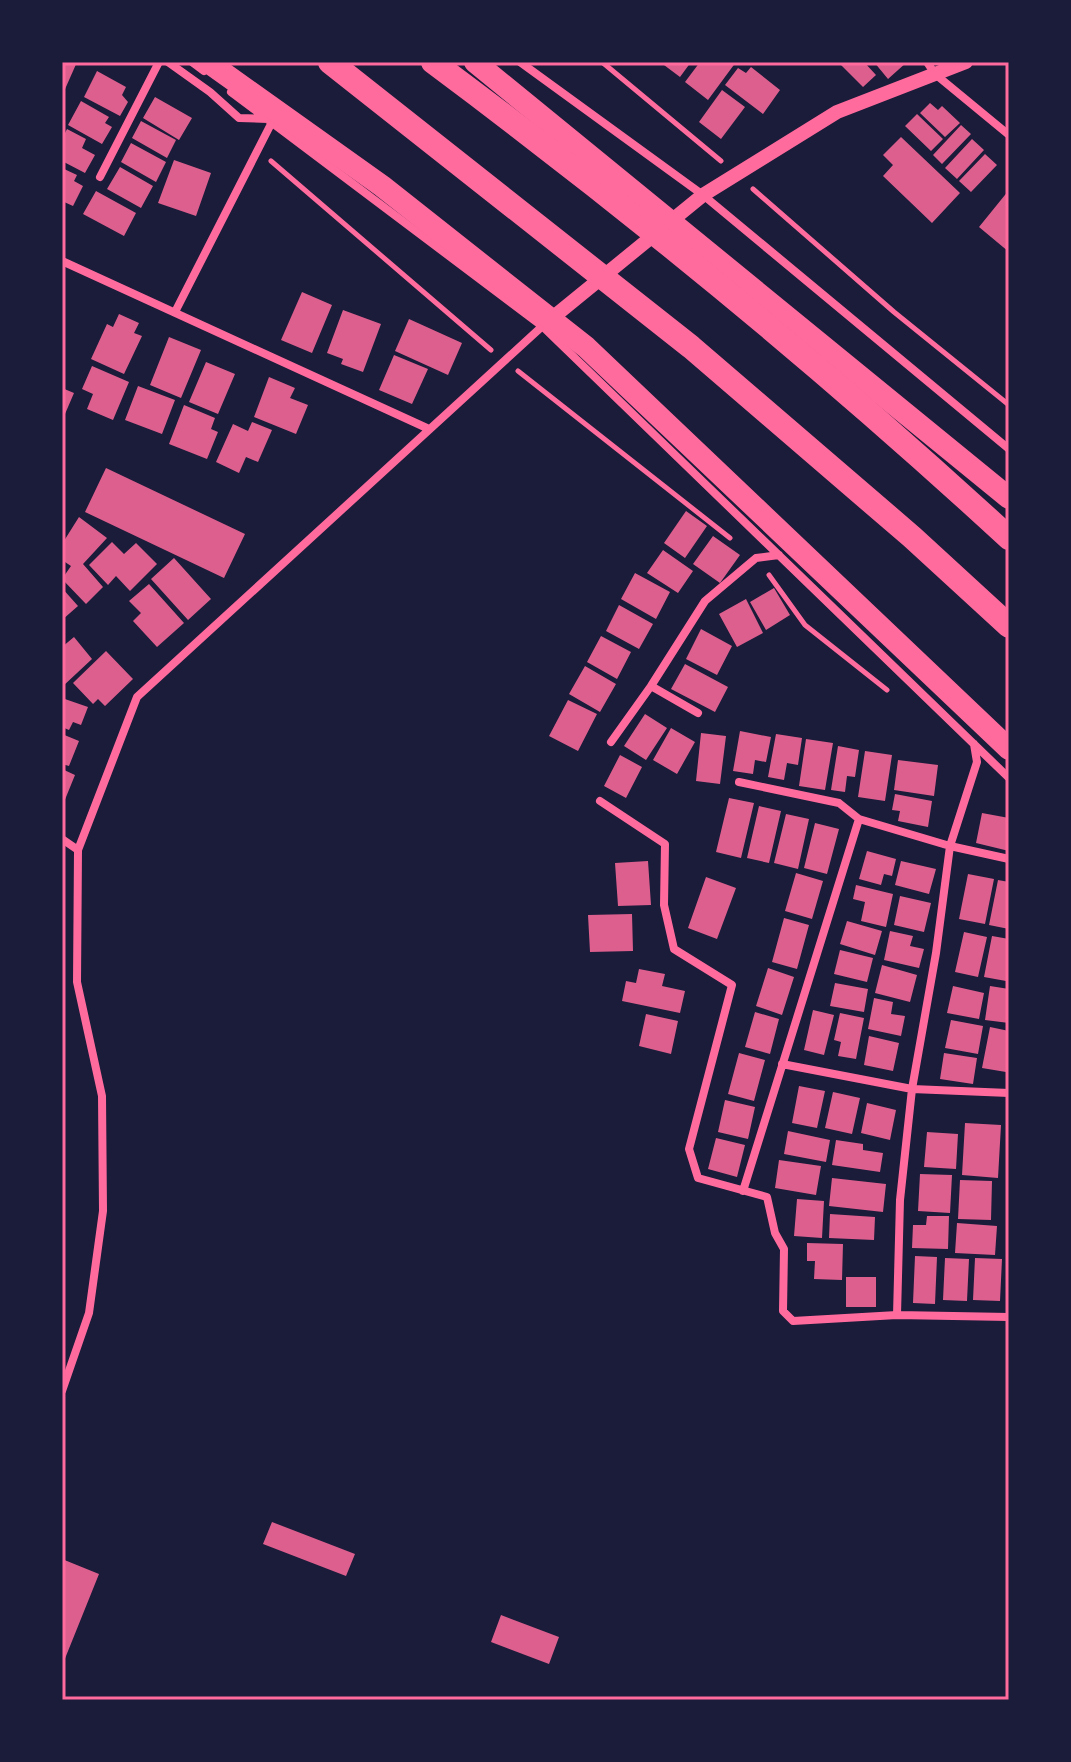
<svg xmlns="http://www.w3.org/2000/svg" width="1071" height="1762" font-family="Figtree,sans-serif">
  <style>
    .building { fill: #dd5f8e }
    .lines { fill: none; stroke-linecap: round; stroke-linejoin: round }
    .path { stroke: #ff6b9d; stroke-width: 5 }
    .minor { stroke: #ff6b9d; stroke-width: 8 }
    .tertiary { stroke: #ff6b9d; stroke-width: 14 }
    .trunk { stroke: #ff6b9d; stroke-width: 22 }
    .motorway { stroke: #ff6b9d; stroke-width: 24 }
    .neatline { fill: none; stroke: #ff6b9d; stroke-width: 3 }
  </style>
  <rect width="100%" height="100%" fill="#1b1b3a"/>
  <path class="building" d="M 62,62 L 77,62 L 62,96 Z
    M 660,62 L 691,62 L 680,77 Z
    M 700,62 L 736,62 L 708,100 L 685,82 Z
    M 838,62 L 864,62 L 876,75 L 863,87 Z
    M 874,62 L 907,62 L 888,79 Z
    M 751,67 L 780,90 L 763,114 L 725,85 L 738,68 L 746,73 Z
    M 97,71 L 126,87 L 122,95 L 128,102 L 120,116 L 84,97 Z
    M 722,90 L 745,107 L 721,139 L 699,122 Z
    M 155,97 L 192,118 L 179,140 L 143,118 Z
    M 81,101 L 109,117 L 105,123 L 112,127 L 102,144 L 68,125 Z
    M 930,103 L 938,110 L 942,106 L 960,123 L 945,137 L 920,113 Z
    M 917,114 L 943,139 L 931,151 L 905,126 Z
    M 141,121 L 176,140 L 167,158 L 132,138 Z
    M 961,125 L 971,134 L 942,164 L 933,155 Z
    M 67,129 L 86,139 L 82,148 L 95,155 L 85,173 L 62,161 L 62,139 Z
    M 901,137 L 960,193 L 932,223 L 883,176 L 893,165 L 883,155 Z
    M 972,139 L 984,150 L 957,179 L 945,168 Z
    M 131,143 L 166,162 L 156,182 L 121,162 Z
    M 985,154 L 997,165 L 971,192 L 959,181 Z
    M 174,160 L 211,173 L 196,216 L 158,203 Z
    M 120,167 L 153,186 L 141,208 L 107,189 Z
    M 62,168 L 77,175 L 74,181 L 83,186 L 73,206 L 62,201 Z
    M 1009,190 L 1009,252 L 979,227 Z
    M 96,191 L 136,213 L 124,236 L 83,214 Z
    M 302,292 L 332,305 L 312,353 L 281,340 Z
    M 343,310 L 381,324 L 363,372 L 341,364 L 343,359 L 327,353 Z
    M 119,314 L 139,323 L 134,333 L 142,336 L 124,374 L 91,359 L 107,324 L 113,327 Z
    M 409,319 L 462,343 L 448,375 L 395,351 Z
    M 169,337 L 201,350 L 181,398 L 150,385 Z
    M 394,355 L 428,369 L 412,404 L 379,390 Z
    M 206,362 L 235,374 L 218,414 L 189,402 Z
    M 92,366 L 129,382 L 113,420 L 87,409 L 93,394 L 82,389 Z
    M 269,377 L 295,388 L 290,398 L 308,405 L 296,434 L 254,417 Z
    M 138,386 L 175,400 L 162,434 L 125,420 Z
    M 62,388 L 74,393 L 62,421 Z
    M 184,405 L 215,418 L 211,429 L 218,432 L 207,459 L 169,444 Z
    M 252,422 L 272,430 L 258,462 L 246,457 L 239,473 L 216,462 L 233,424 L 248,431 Z
    M 106,468 L 245,534 L 224,578 L 85,512 Z
    M 686,511 L 707,526 L 685,558 L 664,543 Z
    M 79,517 L 107,538 L 83,564 L 103,587 L 86,604 L 62,579 L 71,566 L 62,560 L 62,544 Z
    M 713,536 L 740,555 L 720,583 L 693,564 Z
    M 112,542 L 124,554 L 136,543 L 157,564 L 130,591 L 116,576 L 108,585 L 89,565 Z
    M 663,550 L 693,571 L 678,593 L 647,573 Z
    M 174,558 L 211,599 L 188,620 L 151,579 Z
    M 635,573 L 670,592 L 656,619 L 621,599 Z
    M 149,584 L 184,623 L 157,647 L 133,621 L 141,613 L 129,601 Z
    M 62,588 L 78,606 L 62,620 Z
    M 774,588 L 790,615 L 766,630 L 750,602 Z
    M 746,599 L 763,633 L 737,647 L 719,614 Z
    M 619,605 L 653,624 L 639,649 L 606,631 Z
    M 701,629 L 732,646 L 717,675 L 686,659 Z
    M 601,636 L 631,652 L 617,679 L 587,662 Z
    M 74,637 L 92,659 L 62,687 L 62,647 Z
    M 106,651 L 133,679 L 105,706 L 98,699 L 93,704 L 73,683 Z
    M 685,664 L 728,687 L 715,712 L 671,689 Z
    M 585,666 L 616,684 L 600,712 L 569,694 Z
    M 62,698 L 88,707 L 81,725 L 73,722 L 69,730 L 62,727 Z
    M 568,700 L 597,714 L 578,751 L 549,736 Z
    M 645,714 L 667,728 L 646,760 L 624,746 Z
    M 671,728 L 695,742 L 677,774 L 653,760 Z
    M 740,731 L 771,737 L 766,762 L 755,760 L 753,774 L 733,771 Z
    M 701,733 L 726,736 L 720,784 L 696,781 Z
    M 62,734 L 79,741 L 69,766 L 62,764 Z
    M 776,734 L 802,738 L 798,765 L 787,763 L 784,780 L 768,777 Z
    M 806,739 L 833,743 L 825,790 L 799,786 Z
    M 838,746 L 859,750 L 855,777 L 847,776 L 845,792 L 831,790 Z
    M 865,751 L 892,755 L 885,801 L 858,797 Z
    M 620,755 L 642,767 L 626,798 L 604,786 Z
    M 898,760 L 938,765 L 934,796 L 894,790 Z
    M 62,769 L 75,775 L 62,807 Z
    M 895,794 L 932,801 L 928,827 L 898,821 L 900,811 L 892,810 Z
    M 729,798 L 754,803 L 741,858 L 716,852 Z
    M 759,806 L 781,811 L 769,863 L 747,858 Z
    M 982,813 L 1009,818 L 1009,851 L 976,843 Z
    M 786,814 L 809,819 L 798,869 L 774,863 Z
    M 815,823 L 839,829 L 827,874 L 804,868 Z
    M 867,851 L 896,859 L 892,876 L 884,874 L 881,885 L 859,879 Z
    M 648,861 L 651,905 L 618,906 L 615,863 Z
    M 901,861 L 936,869 L 929,894 L 895,885 Z
    M 796,873 L 823,881 L 812,919 L 785,911 Z
    M 968,874 L 994,879 L 985,924 L 959,919 Z
    M 706,877 L 736,888 L 717,939 L 688,928 Z
    M 998,880 L 1009,882 L 1009,929 L 989,925 Z
    M 856,885 L 893,894 L 886,927 L 861,921 L 865,902 L 853,899 Z
    M 900,896 L 931,903 L 924,932 L 894,925 Z
    M 632,914 L 633,951 L 590,952 L 588,915 Z
    M 784,918 L 809,925 L 797,969 L 772,962 Z
    M 847,921 L 882,931 L 875,955 L 840,944 Z
    M 890,931 L 913,936 L 910,946 L 924,949 L 919,968 L 884,960 Z
    M 964,932 L 987,937 L 978,977 L 955,972 Z
    M 992,936 L 1009,939 L 1006,981 L 984,977 Z
    M 840,950 L 873,958 L 867,982 L 834,974 Z
    M 882,965 L 917,975 L 910,1002 L 875,993 Z
    M 768,968 L 794,977 L 782,1015 L 756,1006 Z
    M 639,969 L 665,974 L 662,986 L 685,991 L 680,1013 L 622,1001 L 626,981 L 636,983 Z
    M 835,983 L 868,989 L 864,1012 L 830,1006 Z
    M 953,986 L 984,993 L 979,1019 L 947,1013 Z
    M 990,986 L 1009,989 L 1009,1023 L 985,1020 Z
    M 874,998 L 893,1002 L 891,1014 L 905,1016 L 901,1036 L 868,1029 Z
    M 813,1010 L 834,1015 L 824,1055 L 804,1050 Z
    M 755,1012 L 779,1019 L 770,1054 L 745,1047 Z
    M 840,1013 L 864,1018 L 856,1059 L 838,1056 L 841,1042 L 834,1040 Z
    M 646,1014 L 678,1021 L 671,1054 L 639,1046 Z
    M 951,1020 L 983,1026 L 978,1054 L 945,1048 Z
    M 990,1027 L 1009,1031 L 1006,1072 L 982,1068 Z
    M 869,1036 L 899,1043 L 893,1071 L 864,1065 Z
    M 739,1053 L 765,1060 L 754,1101 L 728,1094 Z
    M 944,1053 L 977,1058 L 973,1084 L 940,1079 Z
    M 799,1086 L 825,1091 L 817,1128 L 792,1123 Z
    M 833,1092 L 860,1098 L 852,1134 L 825,1128 Z
    M 725,1100 L 755,1107 L 748,1139 L 718,1132 Z
    M 867,1103 L 896,1110 L 890,1140 L 861,1133 Z
    M 965,1123 L 1001,1125 L 998,1178 L 962,1175 Z
    M 788,1131 L 830,1140 L 826,1162 L 784,1154 Z
    M 927,1132 L 958,1134 L 956,1169 L 924,1167 Z
    M 716,1138 L 745,1145 L 737,1177 L 708,1169 Z
    M 836,1140 L 863,1144 L 863,1150 L 883,1153 L 880,1172 L 832,1165 Z
    M 779,1160 L 821,1166 L 816,1195 L 775,1188 Z
    M 920,1174 L 952,1175 L 950,1213 L 918,1211 Z
    M 832,1178 L 886,1184 L 883,1212 L 829,1206 Z
    M 960,1180 L 992,1181 L 991,1220 L 958,1219 Z
    M 797,1199 L 824,1201 L 822,1238 L 794,1236 Z
    M 830,1214 L 875,1217 L 874,1240 L 829,1238 Z
    M 927,1216 L 949,1216 L 948,1249 L 912,1248 L 913,1225 L 926,1225 Z
    M 957,1223 L 997,1226 L 995,1255 L 955,1253 Z
    M 807,1243 L 843,1244 L 842,1280 L 814,1279 L 815,1261 L 807,1261 Z
    M 915,1256 L 937,1257 L 935,1304 L 913,1303 Z
    M 945,1258 L 969,1259 L 967,1301 L 943,1300 Z
    M 975,1258 L 1002,1259 L 1000,1301 L 973,1300 Z
    M 846,1277 L 876,1277 L 876,1307 L 846,1307 Z
    M 272,1522 L 355,1554 L 346,1576 L 263,1544 Z
    M 62,1559 L 99,1574 L 62,1666 Z
    M 501,1615 L 559,1637 L 549,1664 L 491,1642 Z"/>
  <g class="lines">
    <path class="path" d="M 602,62 L 721,161
      M 271,161 L 491,350
      M 753,189 L 894,312 L 1009,405
      M 518,371 L 730,538
      M 769,575 L 805,625 L 887,690"/>
    <path class="minor" d="M 168,62 L 210,92 L 239,118 L 268,119
      M 192,62 L 204,71
      M 520,62 L 703,195 L 1009,449
      M 927,62 L 935,74 L 1009,135
      M 231,92 L 542,326 L 1009,778
      M 100,177 L 159,62
      M 62,261 L 429,429
      M 175,312 L 272,122
      M 651,686 L 698,713
      M 611,742 L 651,686 L 705,601 L 756,558 L 779,555
      M 739,782 L 839,803 L 859,819
      M 600,801 L 665,844 L 664,905 L 674,949 L 732,985 L 689,1149 L 698,1178 L 767,1197 L 775,1233 L 784,1249 L 783,1311 L 793,1321 L 897,1315 L 1009,1317
      M 62,839 L 78,850
      M 782,1064 L 912,1089 L 1009,1093
      M 743,1191 L 859,819 L 950,846 L 1009,859
      M 897,1315 L 900,1200 L 912,1089 L 936,953 L 950,846 L 977,762 L 974,744
      M 62,1391 L 89,1313 L 103,1211 L 102,1096 L 77,982 L 78,850 L 137,697 L 548,321"/>
    <path class="tertiary" d="M 551,319 L 703,195 L 837,112 L 966,62"/>
    <path class="trunk" d="M 208,62 L 382,186 L 586,347 L 1009,749
      M 475,62 L 1009,498"/>
    <path class="motorway" d="M 330,62 L 691,347 L 912,537 L 1009,626
      M 433,62 C 633,211 826,369 1009,538"/>
  </g>
  <rect width="1071" height="1762" fill="none" stroke="#1b1b3a" stroke-width="128"/>
  <rect x="64" y="64" width="943" height="1634" class="neatline"/>
</svg>
